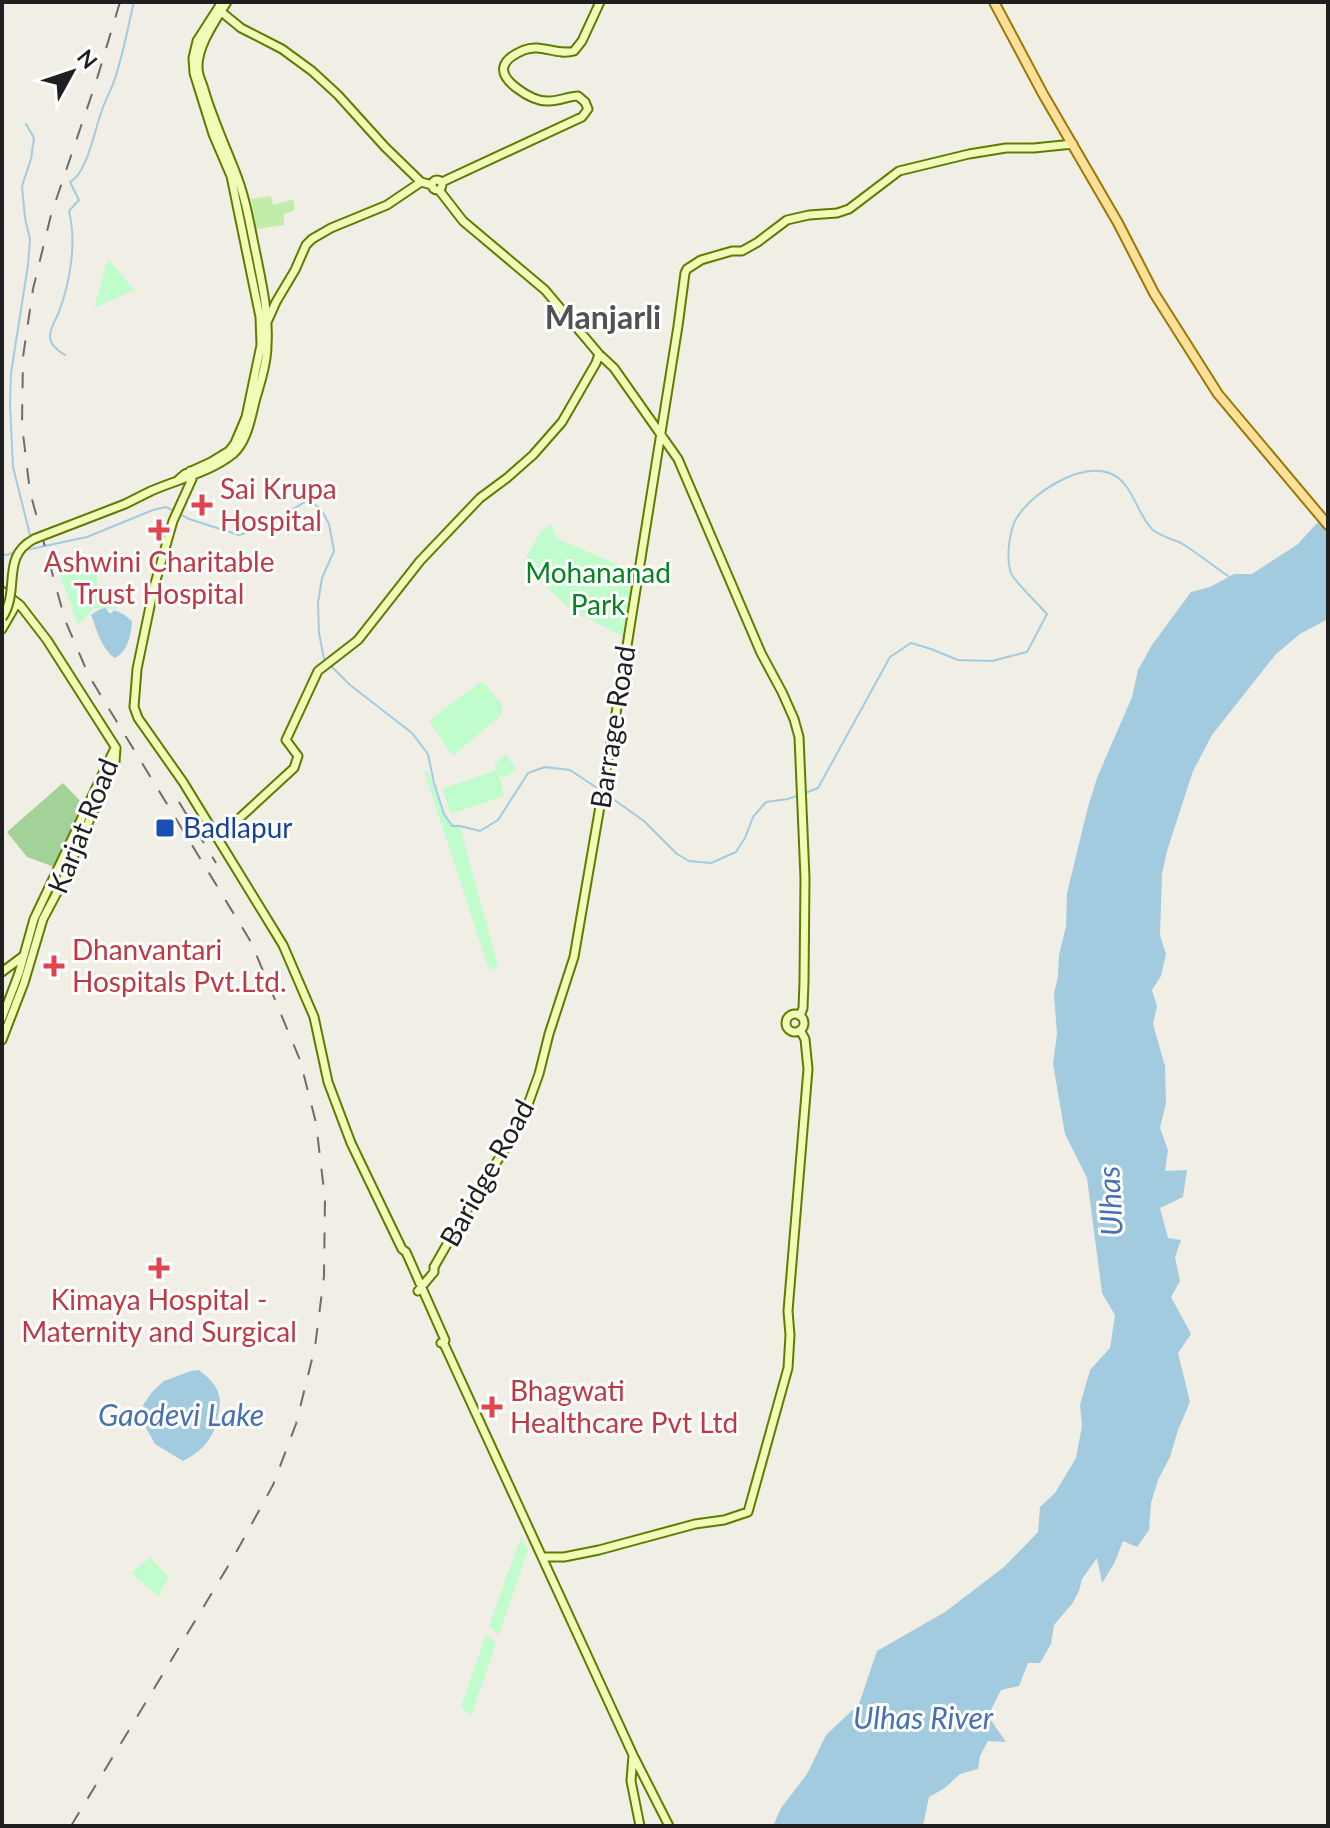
<svg xmlns="http://www.w3.org/2000/svg" width="1330" height="1828" font-family="Lato,sans-serif">
  <style>
    .grass { fill: #c2eda8 }
    .forest { fill: #a2d297 }
    .park { fill: #c0fccc }
    .water { fill: #a3cbe0 }
    .lines { fill: none; stroke-linecap: round; stroke-linejoin: round }
    .stream { stroke: #a3cbe0; stroke-width: 2 }
    .secondary-casing { stroke: #607c00; stroke-width: 11 }
    .primary-casing { stroke: #9a7900; stroke-width: 12 }
    .secondary { stroke: #f1fdb6; stroke-width: 7 }
    .primary { stroke: #ffe09b; stroke-width: 8 }
    .rail { stroke: #6d6d6d; stroke-width: 2; stroke-dasharray: 16 16; stroke-linecap: butt }
    .secondary-bridge-casing { stroke: #607c00; stroke-width: 11; stroke-linecap: butt }
    .secondary-bridge { stroke: #f1fdb6; stroke-width: 7 }
    .health-dot { fill: #e0444e; stroke: #fff; stroke-width: 3 }
    .transit-dot { fill: #1a4fb4; stroke: #fff; stroke-width: 3 }
    .labels { text-anchor: middle; stroke-width: 6; stroke-linejoin: round; paint-order: stroke }
    .health-label { font-size: 28px; fill: #be3a42; stroke: #fff; text-anchor: start }
    .park-label { font-size: 28px; fill: #068420; stroke: #fff }
    .street-label { font-size: 28px; fill: #1f1f1f; stroke: #fff }
    .transit-label { font-size: 28px; fill: #164399; stroke: #fff; text-anchor: start }
    .water-label { font-size: 30px; font-style: italic; fill: #4670b4; stroke: #fff }
    .quarter-label { font-size: 32px; font-weight: bold; fill: #525252; stroke: #fff }
  </style>
  <rect width="100%" height="100%" fill="#f0eee5"/>
  <path class="grass" d="M 271,196 L 273,205 L 293,199 L 295,210 L 284,214 L 284,225 L 256,229 L 251,199 Z"/>
  <path class="forest" d="M 63,783 L 82,803 L 57,868 L 27,857 L 7,832 Z"/>
  <path class="park" d="M 108,259 L 135,290 L 94,308 Z
    M 551,524 L 558,539 L 624,567 L 634,575 L 624,637 L 569,609 L 523,563 L 541,531 Z
    M 96,556 L 98,593 L 116,596 L 117,609 L 94,608 L 78,625 L 55,561 Z
    M 483,682 L 503,705 L 501,715 L 453,756 L 429,721 L 479,683 Z
    M 505,754 L 517,769 L 504,778 L 499,773 L 504,796 L 451,814 L 442,789 L 497,770 L 494,765 Z
    M 428,770 L 446,820 L 460,826 L 498,967 L 489,970 L 424,771 Z
    M 521,1537 L 528,1550 L 499,1635 L 489,1626 Z
    M 150,1557 L 169,1578 L 158,1596 L 131,1573 Z
    M 486,1634 L 496,1644 L 471,1716 L 461,1707 Z"/>
  <path class="water" d="M 1328,511 L 1328,619 L 1300,634 L 1276,654 L 1212,735 L 1193,771 L 1167,851 L 1162,874 L 1160,935 L 1166,954 L 1161,976 L 1152,990 L 1157,1006 L 1153,1024 L 1165,1066 L 1166,1103 L 1160,1128 L 1168,1150 L 1165,1171 L 1187,1170 L 1183,1197 L 1160,1208 L 1168,1238 L 1181,1240 L 1175,1257 L 1180,1281 L 1171,1297 L 1191,1334 L 1178,1353 L 1190,1402 L 1178,1430 L 1170,1457 L 1158,1480 L 1151,1503 L 1149,1530 L 1137,1547 L 1123,1541 L 1114,1564 L 1102,1583 L 1097,1558 L 1082,1579 L 1079,1591 L 1072,1604 L 1054,1625 L 1051,1644 L 1040,1663 L 1028,1663 L 1019,1686 L 1001,1690 L 988,1716 L 1006,1742 L 988,1741 L 980,1756 L 978,1769 L 960,1774 L 945,1788 L 929,1797 L 923,1826 L 773,1826 L 781,1808 L 807,1774 L 826,1735 L 859,1704 L 877,1651 L 945,1612 L 1004,1567 L 1038,1532 L 1040,1507 L 1055,1493 L 1076,1458 L 1082,1426 L 1080,1405 L 1090,1370 L 1110,1348 L 1115,1315 L 1102,1293 L 1087,1178 L 1065,1134 L 1053,1064 L 1057,1034 L 1054,994 L 1058,976 L 1059,955 L 1066,926 L 1067,893 L 1088,807 L 1097,778 L 1132,697 L 1138,670 L 1152,645 L 1191,592 L 1210,587 L 1234,574 L 1252,574 L 1298,544 Z
    M 106,608 L 109,613 L 112,613 L 114,610 L 123,614 L 132,621 C 131,635 128,651 115,658 C 102,650 97,630 91,615 L 100,609 Z
    M 199,1370 C 208,1377 217,1385 219,1396 C 221,1402 219,1410 218,1416 C 214,1438 203,1451 183,1461 L 155,1444 L 145,1426 L 143,1405 L 152,1392 L 164,1381 L 191,1371 Z"/>
  <g class="lines">
    <path class="stream" d="M 26,124 L 34,138 L 31,159 L 22,186 L 25,218 L 30,239 L 28,265 L 11,373 L 10,405 L 13,467 L 31,539
      M 65,355 C 58,351 50,345 50,336 C 50,328 56,319 59,312 C 70,282 77,243 69,211 L 79,200 L 70,182 C 87,174 95,128 102,110 C 106,98 113,87 116,75 C 124,51 128,26 134,2
      M 26,550 L 87,537 L 153,510 L 166,507 L 189,519 L 239,535 L 265,526 L 308,500 L 321,509 L 329,524 L 334,551 L 322,578 L 318,603 L 319,633 L 324,659 L 326,662
      M 2,554 L 6,555 L 16,552
      M 331,666 L 350,685 L 412,733 L 428,754 L 434,783 L 444,814 L 452,826 L 460,826 L 480,831 L 498,820 L 528,773 L 545,767 L 570,770 L 600,790
      M 805,793 L 818,788 L 890,657 L 911,643 L 931,649 L 958,660 L 992,661 L 1027,652 L 1047,614 C 1039,605 1014,581 1011,573 C 1006,559 1009,532 1016,519 C 1031,493 1079,463 1109,473 C 1133,481 1136,514 1153,530 C 1160,536 1172,539 1181,543 C 1198,553 1214,567 1231,578
      M 606,794 L 644,821 L 677,854 L 689,861 L 711,863 L 736,852 L 745,838 L 753,817 L 766,802 L 788,799 L 799,795"/>
    <g class="secondary-casing">
      <path id="secondary" d="M 219,10 L 241,28 L 282,49 L 312,71 L 338,95 L 385,147 L 421,182 L 432,185
        M432 185a5 5 0 1 1 10 0a5 5 0 1 1-10 0Z
        M 442,182 L 582,117 L 588,109 L 585,102 L 578,96 C 568,96 558,102 547,101 C 537,101 526,95 518,89 C 496,73 500,60 524,50 C 541,43 556,56 574,51 L 582,41 L 600,2
        M 439,190 L 463,221 L 545,290 L 599,354 L 614,368 L 678,459 L 761,653 L 782,692 L 794,719 L 799,737 L 805,878 L 804,982 L 803,1008 L 800,1016
        M 268,320 L 276,302 L 295,270 L 306,245 L 312,239 L 331,228 L 387,205 L 421,182
        M 190,471 L 192,479 L 173,521 L 154,587 L 137,669 L 134,707 L 138,718 L 183,782 L 283,945 L 314,1017 L 328,1082 L 351,1143 L 402,1249 L 406,1252 L 445,1340 L 444,1344
        M 179,479 L 185,474 L 211,462 L 229,451 L 235,443 L 246,417 L 261,345 L 260,317 L 231,176 L 213,134 L 194,73 L 193,58 L 197,41 L 222,2
        M 151,491 C 178,479 209,473 233,454 C 248,441 251,416 256,398 C 261,381 267,362 267,345 C 269,314 262,284 256,254 C 250,226 246,198 235,171 C 224,143 211,115 203,86 C 201,81 198,74 198,68 C 197,46 216,20 227,2
        M 2,591 L 20,605 L 47,640 L 116,748
        M 2,607 L 6,593
        M 2,629 L 17,603
        M 214,833 L 232,825 L 294,768 L 298,756 L 286,740 L 318,671 L 358,640 L 420,561 L 480,498 L 507,478 L 533,455 L 562,422 L 596,363 L 599,354
        M 2,972 L 22,957
        M786 1023a9 9 0 1 1 18 0a9 9 0 1 1-18 0Z
        M 2,1018 L 19,973 L 34,919 L 114,750
        M 2,1040 L 24,983 L 43,919 L 61,885 L 115,762 L 116,748
        M 418,1291 L 434,1272 L 434,1267 L 462,1218 L 522,1121 L 539,1074 L 549,1034 L 574,957 L 619,696 L 678,326 L 685,273 L 687,269 L 701,260 L 732,251 L 742,251 L 758,242 L 787,220 L 809,215 L 837,213 L 849,209 L 899,171 L 969,154 L 1006,148 L 1034,148 L 1073,144
        M 441,1343 L 444,1344 L 633,1755 L 631,1781 L 640,1826
        M 543,1557 L 564,1557 L 599,1550 L 695,1524 L 724,1520 L 748,1512 L 788,1368 L 790,1335 L 788,1311 L 808,1069 L 805,1039 L 800,1030
        M 634,1757 L 669,1826"/>
    </g>
    <g class="primary-casing">
      <path id="primary" d="M 994,2 L 1043,94 L 1118,223 L 1154,293 L 1218,394 L 1328,525"/>
    </g>
    <use href="#secondary" class="secondary"/>
    <use href="#primary" class="primary"/>
    <path class="rail" d="M 179,802 L 216,863
      M 71,1826 L 233,1558 L 273,1485 L 296,1424 L 315,1347 L 324,1276 L 325,1199 L 316,1123 L 300,1060 L 251,942 L 89,676 L 65,620 L 30,492 L 22,425 L 23,357 L 33,289 L 51,215 L 96,82 L 120,2"/>
    <g class="secondary-bridge-casing">
      <path id="secondary-bridge" d="M 2,618 C 21,590 0,557 34,539 L 125,504 L 151,491"/>
    </g>
    <use href="#secondary-bridge" class="secondary-bridge"/>
  </g>
  <g class="health-dot">
    <path d="M198 493h8v8h8v8h-8v8h-8v-8h-8v-8h8z"/>
    <path d="M155 518h8v8h8v8h-8v8h-8v-8h-8v-8h8z"/>
    <path d="M50 954h8v8h8v8h-8v8h-8v-8h-8v-8h8z"/>
    <path d="M155 1256h8v8h8v8h-8v8h-8v-8h-8v-8h8z"/>
    <path d="M488 1395h8v8h8v8h-8v8h-8v-8h-8v-8h8z"/>
  </g>
  <rect class="transit-dot" x="155" y="818" width="20" height="20" rx="4"/>
  <g class="labels">
    <g class="health-label">
      <text x="220" y="499">Sai Krupa<tspan x="220" dy="32">Hospital</tspan></text>
      <text x="159" y="572" text-anchor="middle">Ashwini Charitable<tspan x="159" dy="32">Trust Hospital</tspan></text>
      <text x="72" y="960">Dhanvantari<tspan x="72" dy="32">Hospitals Pvt.Ltd.</tspan></text>
      <text x="159" y="1310" text-anchor="middle">Kimaya Hospital -<tspan x="159" dy="32">Maternity and Surgical</tspan></text>
      <text x="510" y="1401">Bhagwati<tspan x="510" dy="32">Healthcare Pvt Ltd</tspan></text>
    </g>
    <g class="park-label">
      <text x="598" y="583">Mohananad<tspan x="598" dy="32">Park</tspan></text>
    </g>
    <g class="street-label">
      <text transform="translate(613 727) rotate(-81)" y="10">Barrage Road</text>
      <text transform="translate(83 826) rotate(-68)" y="10">Karjat Road</text>
      <text transform="translate(487 1173) rotate(-61)" y="10">Baridge Road</text>
    </g>
    <g class="transit-label">
      <text x="183" y="838">Badlapur</text>
    </g>
    <g class="water-label">
      <text transform="translate(1111 1201) rotate(-93)" y="10">Ulhas</text>
      <text x="181" y="1426">Gaodevi Lake</text>
      <text x="923" y="1729">Ulhas River</text>
    </g>
    <g class="quarter-label">
      <text x="603" y="329">Manjarli</text>
    </g>
  </g>
  <rect width="1330" height="1828" fill="none" stroke="#1f1f1f" stroke-width="8"/>
  <g transform="translate(72 72) rotate(50)" stroke="#ffffff" stroke-width="6" paint-order="stroke">
  <path d="M0-6L14 30L0 20L-14 30Z" fill="#1f1f1f"/>
  <text y="-12" font-size="22" font-weight="bold" text-anchor="middle" fill="#1f1f1f">N</text>
  </g>
</svg>
